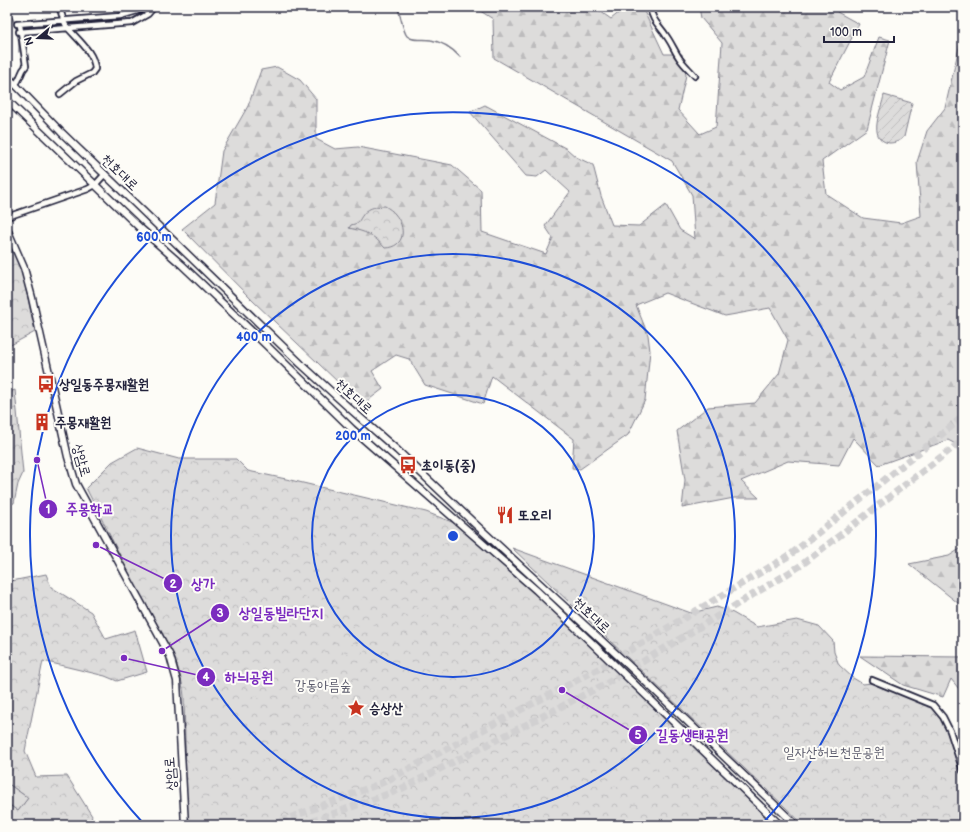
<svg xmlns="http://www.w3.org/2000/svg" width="970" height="832" font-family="'Balsamiq Sans','Poor Story',sans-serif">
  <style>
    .forest { fill: url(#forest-firs); stroke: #807f8b }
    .park { fill: url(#park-crowns); stroke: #807f8b }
    .garden { fill: url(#garden-furrows); stroke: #807f8b }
    .pitch { fill: #dddcdb; stroke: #807f8b }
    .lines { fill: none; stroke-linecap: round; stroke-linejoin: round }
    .stream { stroke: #787885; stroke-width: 1.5 }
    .highway-tunnel { stroke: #d1d0d1; stroke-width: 7; stroke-dasharray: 7 3.5; stroke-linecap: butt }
    .minor-casing { stroke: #22223b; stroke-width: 8 }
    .major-casing { stroke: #22223b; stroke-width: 9 }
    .minor { stroke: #fdfcf7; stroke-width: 4.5 }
    .major { stroke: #fdfcf7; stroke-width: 6 }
    .ring { fill: none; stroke: #1d4ed8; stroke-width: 2 }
    .labels { text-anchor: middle; stroke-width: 4; stroke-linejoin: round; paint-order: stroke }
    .street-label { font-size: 14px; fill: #22223b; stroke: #fdfcf7 }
    .poi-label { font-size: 14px; font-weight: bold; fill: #22223b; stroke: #fdfcf7; text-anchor: start }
    .park-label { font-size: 14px; fill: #5a5a6b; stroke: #fdfcf7 }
    .centre { fill: #1d4ed8; stroke: #fdfcf7; stroke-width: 2 }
    .ring-label { font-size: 12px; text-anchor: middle; font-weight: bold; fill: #1d4ed8; stroke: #fdfcf7; stroke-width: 4; stroke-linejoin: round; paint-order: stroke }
    .leader { fill: none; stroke: #7b2cbf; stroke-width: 1.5 }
    .callout-dot { fill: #7b2cbf; stroke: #fdfcf7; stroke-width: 1.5 }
    .mark-label { font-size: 12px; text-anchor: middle; font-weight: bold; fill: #fff }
    .callout-label { font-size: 15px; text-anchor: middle; font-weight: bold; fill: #7b2cbf; stroke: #fdfcf7; stroke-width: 4; stroke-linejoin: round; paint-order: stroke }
  </style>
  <defs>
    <pattern id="forest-firs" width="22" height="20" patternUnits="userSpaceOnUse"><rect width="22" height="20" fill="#dddcdb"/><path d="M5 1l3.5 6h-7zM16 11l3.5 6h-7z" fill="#bdbcbd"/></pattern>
    <pattern id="park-crowns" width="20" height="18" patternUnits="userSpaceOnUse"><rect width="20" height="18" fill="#dddcdb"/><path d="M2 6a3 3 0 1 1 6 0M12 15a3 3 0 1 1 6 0" fill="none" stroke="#bdbcbd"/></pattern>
    <pattern id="garden-furrows" width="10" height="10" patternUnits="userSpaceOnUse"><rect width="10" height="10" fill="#dddcdb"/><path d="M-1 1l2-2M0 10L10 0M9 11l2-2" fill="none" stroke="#bdbcbd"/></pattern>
  </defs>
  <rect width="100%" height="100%" fill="#fdfcf7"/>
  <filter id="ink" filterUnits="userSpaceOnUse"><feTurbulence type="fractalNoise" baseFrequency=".025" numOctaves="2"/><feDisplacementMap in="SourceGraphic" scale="8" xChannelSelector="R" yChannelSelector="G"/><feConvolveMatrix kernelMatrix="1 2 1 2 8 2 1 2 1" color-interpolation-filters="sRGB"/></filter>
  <g filter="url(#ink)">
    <path class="forest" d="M 474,7 L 594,7 L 611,19 L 626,7 L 642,7 L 664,54 L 682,54 L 686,75 L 678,110 L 700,134 L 716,127 L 722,43 L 701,18 L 699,7 L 838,7 L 837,12 L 859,24 L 829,82 L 840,90 L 864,77 L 879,37 L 890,40 L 867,129 L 822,161 L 826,194 L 863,218 L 901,223 L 921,216 L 917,162 L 927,131 L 945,108 L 963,30 L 963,448 L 948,440 L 879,465 L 853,438 L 839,465 L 788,461 L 741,481 L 759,498 L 734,498 L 682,508 L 685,480 L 677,431 L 708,407 L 755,403 L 779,374 L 788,340 L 770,308 L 725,316 L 665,293 L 636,305 L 648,335 L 650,351 L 645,400 L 628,435 L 580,469 L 572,468 L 574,439 L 492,376 L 483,404 L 425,385 L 409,359 L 396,355 L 372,371 L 383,389 L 362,405 L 253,301 L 182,229 L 215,203 L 222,151 L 248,106 L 261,70 L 277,67 L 300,80 L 316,99 L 316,139 L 335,149 L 358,147 L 452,165 L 481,190 L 482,232 L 546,254 L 553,238 L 545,226 L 570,192 L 546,170 L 537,177 L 526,176 L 470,112 L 485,105 L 567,149 L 576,157 L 593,165 L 601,196 L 612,225 L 639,226 L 666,205 L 680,230 L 695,239 L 692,195 L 672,161 L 494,58 L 493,19 Z
      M 963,547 L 963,607 L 909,564 L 949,556 Z
      M 860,656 L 963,657 L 963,694 L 951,679 L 943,697 L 903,685 Z"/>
    <path class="park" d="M 385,206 C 388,208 393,211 395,214 C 406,227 406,247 385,248 C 373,234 366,232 349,228 L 351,225 L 358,223 C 365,209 370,207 385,206 Z
      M 7,237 L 23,275 L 35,332 L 7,347 Z
      M 15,390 L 23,473 L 18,484 L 14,503 L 7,505 L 7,393 Z
      M 137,448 L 179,459 L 236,459 L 248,471 L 286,479 L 426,512 L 470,529 L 620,669 L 773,825 L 187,825 L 184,697 C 181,657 155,623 137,589 C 120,555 103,522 86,488 L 112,462 Z
      M 512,548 L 691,613 L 717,607 L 733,613 L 757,627 L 797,620 L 819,626 L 833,641 L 834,652 L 839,665 L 853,678 L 863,684 L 872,683 L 931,707 L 941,720 L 948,733 L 961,772 L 963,776 L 963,825 L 804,825 Z
      M 46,574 L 51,587 L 91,612 L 106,639 L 135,630 L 147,672 L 117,681 L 105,676 L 43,661 L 25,751 L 36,777 L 67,776 L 92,816 L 90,825 L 8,825 L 7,824 L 7,803 L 18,811 L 28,798 L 7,783 L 7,582 Z"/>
    <path class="garden" d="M 884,95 L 912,103 L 904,137 C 900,141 895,143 889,143 C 866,139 882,108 884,95 Z"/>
    <path class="pitch" d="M 7,783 L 28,798 L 18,811 L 7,803 Z"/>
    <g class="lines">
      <path class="stream" d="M 394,7 L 398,9 C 401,16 403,32 407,36 C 414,42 422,38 431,40 C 442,42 452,48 460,57
        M 7,8 C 15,21 20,36 19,52
        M 23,28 L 131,19 L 147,11 L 150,7"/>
      <path class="highway-tunnel" d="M 271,825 L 384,782 L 600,668 L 790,555 L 952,426 L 963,416
        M 302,825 L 399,790 L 609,682 L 800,566 L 963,440"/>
      <g class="minor-casing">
        <path id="minor" d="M 59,7 C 62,13 63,22 67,27 C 78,40 94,52 95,69 L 92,73 L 76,81 L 60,94
          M 650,7 C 653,23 659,24 667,37 C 672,44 675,52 680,59 C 684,65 690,70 695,76
          M 17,24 L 120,16 L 137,11 L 144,7
          M 19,32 L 132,23 L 148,14 L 154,7
          M 15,85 C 22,77 20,72 26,66 L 20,25
          M 7,217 L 88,189 L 95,185 L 105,174
          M 872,680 L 933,705 L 943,717 L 950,731 L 963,771"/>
      </g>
      <g class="major-casing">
        <path id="major" d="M 7,76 L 61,132 L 301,364 L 348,407 L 397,450 L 475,524 L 627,664 L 796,825
          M 7,100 L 140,228 L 182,265 L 262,341 L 352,429 L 536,590 L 593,644 L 780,825
          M 7,229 L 24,268 L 32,298 L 68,457 L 76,484 L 157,632 L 170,656 L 177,681 L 185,825"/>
      </g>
      <use href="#minor" class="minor"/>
      <use href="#major" class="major"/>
    </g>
  </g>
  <g class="ring">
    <circle cx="453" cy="536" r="141"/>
    <circle cx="453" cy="536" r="282"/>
    <path d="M144 824A423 423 0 1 1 762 824"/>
  </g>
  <defs>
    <g id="bus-bare" transform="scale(1.38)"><path d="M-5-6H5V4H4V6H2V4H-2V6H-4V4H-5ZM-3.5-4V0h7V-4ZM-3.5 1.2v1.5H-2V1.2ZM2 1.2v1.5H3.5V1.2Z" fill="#c8321e" stroke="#fdfcf7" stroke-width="2.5" paint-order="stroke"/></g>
    <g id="building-bare" transform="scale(1.38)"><path d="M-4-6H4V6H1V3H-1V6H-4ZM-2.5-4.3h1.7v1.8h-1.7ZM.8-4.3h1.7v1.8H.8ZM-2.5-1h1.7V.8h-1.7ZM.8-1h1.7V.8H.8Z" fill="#c8321e" stroke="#fdfcf7" stroke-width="2.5" paint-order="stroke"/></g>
    <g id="restaurant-bare" transform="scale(1.38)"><path d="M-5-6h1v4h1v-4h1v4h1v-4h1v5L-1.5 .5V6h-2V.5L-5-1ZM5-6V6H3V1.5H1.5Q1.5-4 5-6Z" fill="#c8321e" stroke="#fdfcf7" stroke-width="2.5" paint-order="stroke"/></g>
    <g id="sight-bare" transform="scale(1.38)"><path d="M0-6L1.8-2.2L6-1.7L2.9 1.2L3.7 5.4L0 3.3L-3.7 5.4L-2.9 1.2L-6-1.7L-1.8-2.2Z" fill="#c8321e" stroke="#fdfcf7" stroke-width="2.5" paint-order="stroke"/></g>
  </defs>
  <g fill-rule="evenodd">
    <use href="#bus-bare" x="46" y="384"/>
    <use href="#building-bare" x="42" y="422"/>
    <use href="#bus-bare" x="408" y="465"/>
    <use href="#restaurant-bare" x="505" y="515"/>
    <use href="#sight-bare" x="356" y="708"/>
  </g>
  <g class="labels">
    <g class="street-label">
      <text transform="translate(120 172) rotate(44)" y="5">천호대로</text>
      <text transform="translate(354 396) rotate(42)" y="5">천호대로</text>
      <text transform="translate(82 460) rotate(74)" y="5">상암로</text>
      <text transform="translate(592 615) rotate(43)" y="5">천호대로</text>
      <text transform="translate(170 774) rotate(-94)" y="5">상암로</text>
    </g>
    <g class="poi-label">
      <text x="59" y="389">상일동주몽재활원</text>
      <text x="55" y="427">주몽재활원</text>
      <text x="421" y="470">초이동(중)</text>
      <text x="518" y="520">또오리</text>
      <text x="369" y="713">승상산</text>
    </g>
    <g class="park-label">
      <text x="323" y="690">강동아름숲</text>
      <text x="834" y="757">일자산허브천문공원</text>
    </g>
  </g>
  <circle cx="453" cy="536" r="6" class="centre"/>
  <g class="ring-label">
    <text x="154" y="241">600 m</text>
    <text x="254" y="341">400 m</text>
    <text x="353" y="440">200 m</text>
  </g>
  <path class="leader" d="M37 460L48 509M96 545L173 583M162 651L220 613M124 658L206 677M562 690L638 735"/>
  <g class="callout-dot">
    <circle cx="37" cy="460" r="4"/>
    <circle cx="96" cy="545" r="4"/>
    <circle cx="162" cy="651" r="4"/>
    <circle cx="124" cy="658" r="4"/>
    <circle cx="562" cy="690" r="4"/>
    <circle cx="48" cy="509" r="10"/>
    <circle cx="173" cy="583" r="10"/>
    <circle cx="220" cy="613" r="10"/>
    <circle cx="206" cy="677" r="10"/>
    <circle cx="638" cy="735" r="10"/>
  </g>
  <g class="mark-label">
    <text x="48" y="513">1</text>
    <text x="173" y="588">2</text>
    <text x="220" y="617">3</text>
    <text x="206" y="681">4</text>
    <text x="638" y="739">5</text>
  </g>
  <g class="callout-label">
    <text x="90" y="514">주몽학교</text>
    <text x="203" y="589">상가</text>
    <text x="281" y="618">상일동빌라단지</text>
    <text x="249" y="682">하늬공원</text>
    <text x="692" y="740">길동생태공원</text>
  </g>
  <rect width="970" height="832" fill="none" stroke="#fdfcf7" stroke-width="24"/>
  <rect x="12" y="12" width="946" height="808" fill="none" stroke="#22223b" stroke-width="1.5" filter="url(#ink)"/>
  <g transform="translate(38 38) rotate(251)" stroke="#fdfcf7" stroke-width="3" paint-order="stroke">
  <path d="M0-3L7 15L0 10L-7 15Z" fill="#22223b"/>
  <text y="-6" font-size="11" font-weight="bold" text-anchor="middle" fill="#22223b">N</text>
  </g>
  <path d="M824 36v6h70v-6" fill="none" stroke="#22223b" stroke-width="2"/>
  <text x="830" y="36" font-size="12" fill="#22223b" stroke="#fdfcf7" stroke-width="3" paint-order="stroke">100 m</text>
</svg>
